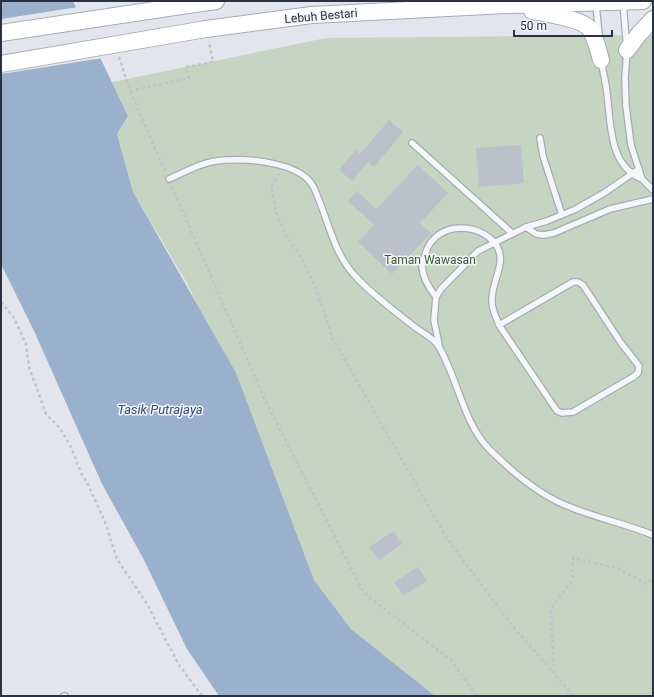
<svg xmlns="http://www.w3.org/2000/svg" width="654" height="697" font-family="Roboto,sans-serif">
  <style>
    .green { fill: #c6d5c2 }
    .water { fill: #9bb0cc }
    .pier { fill: #e2e5eb }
    .building { fill: #bbc0cb }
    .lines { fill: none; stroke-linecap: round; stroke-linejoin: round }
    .service-casing { stroke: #a7abb5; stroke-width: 8 }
    .secondary-casing { stroke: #a7abb5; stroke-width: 18 }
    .path { stroke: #c0c3ca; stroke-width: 2.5; stroke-dasharray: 3 3; stroke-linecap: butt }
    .service { stroke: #f5f6f9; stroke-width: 5.5 }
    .secondary { stroke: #fff; stroke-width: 16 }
    .secondary-bridge-casing { stroke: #a7abb5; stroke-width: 18; stroke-linecap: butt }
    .secondary-bridge { stroke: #fff; stroke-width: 16 }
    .labels { text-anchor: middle; stroke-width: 3; stroke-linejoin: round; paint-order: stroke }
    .street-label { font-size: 12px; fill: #293143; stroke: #f1f4f8 }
    .park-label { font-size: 12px; fill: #3b6035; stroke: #f1f4f8 }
    .water-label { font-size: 13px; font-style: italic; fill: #314e79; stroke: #f1f4f8 }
  </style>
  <rect width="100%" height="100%" fill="#e2e5eb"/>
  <path class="green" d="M 653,35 L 653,696 L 435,696 L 351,629 L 314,580 L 265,450 L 187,283 L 133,192 L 117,134 L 128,116 L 112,82 L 326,38 Z"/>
  <path class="water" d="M 1,1 L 73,1 L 128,116 L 117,134 L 133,192 L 236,373 L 314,580 L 351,629 L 435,696 L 219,696 L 187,649 L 143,558 L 102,484 L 35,333 L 1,264 Z"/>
  <path class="pier" d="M 78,7 L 103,58 L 1,74 L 1,19 Z"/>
  <path class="building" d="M 389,120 L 403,132 L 374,167 L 368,162 L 352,181 L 339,170 L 355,150 L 360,154 Z
    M 521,145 L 524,183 L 479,187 L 476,148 Z
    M 418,165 L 448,193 L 420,223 L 431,233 L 392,274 L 358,242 L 374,225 L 348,201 L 357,191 L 376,209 Z
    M 394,531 L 402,544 L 379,560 L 369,547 Z
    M 418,567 L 427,581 L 403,596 L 394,582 Z"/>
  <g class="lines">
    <g class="service-casing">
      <path id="service" d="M 623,3 L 627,50 L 625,78 L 626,106 L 631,145 L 642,179 L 653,190
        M 596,5 L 599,34
        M 601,60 C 603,72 606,83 607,94 C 611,124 609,166 642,179
        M 540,138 L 543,156 L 562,215
        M 412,143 L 512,233
        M 169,179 C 183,173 200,163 216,161 C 241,157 302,161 314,188 C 328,218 333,254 357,278 C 375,297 396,312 416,328 C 423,333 435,339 439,347 C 458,379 463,422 489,449 C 512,472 540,496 570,507 C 597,518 626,524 653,535
        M 526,227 L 536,234 L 544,235 L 554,233 L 610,209 L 653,199
        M 436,297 C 429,288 423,279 422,267 C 422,264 424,259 425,255 C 433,224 472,220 493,241 C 510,259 492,279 492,299 C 491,308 496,317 499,325 L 557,411 L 562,413 L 573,412 L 633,377 L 638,373 L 639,366 L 621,343 L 583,285 L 578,282 L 573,282 L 499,325
        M 439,345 L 434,320 L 436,297 L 441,289 L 478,251 L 526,227 L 547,221 L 576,209 L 604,193 L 639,169
        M 64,696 L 65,696"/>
    </g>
    <g class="secondary-casing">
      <path id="secondary" d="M 181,6 L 216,1
        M 532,11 C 545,13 581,19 589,28 C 596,37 598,50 601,60
        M 206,29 L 312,15 L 506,5 L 643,1
        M 627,50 L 639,34 L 653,19"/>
    </g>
    <path class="path" d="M 119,57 L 130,91 L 165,171
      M 130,91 L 189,78 L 186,67 L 213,62 L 209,41
      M 279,173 L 271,187 L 276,212 L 286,236 L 301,257 L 316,289 L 333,339 L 446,537 L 510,623 L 554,673
      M 172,187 L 265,400 L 364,593 L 451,660 L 477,696
      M 1,302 L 14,318 L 26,344 L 29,367 L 46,414 L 60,428 L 71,447 L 81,473 L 87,482 L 105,522 L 117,559 L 147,604 L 179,665 L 202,696
      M 573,696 L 554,673 L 551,608 L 572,581 L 573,558 L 618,568 L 646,584 L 653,579"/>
    <use href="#service" class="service"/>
    <use href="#secondary" class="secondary"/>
    <g class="secondary-bridge-casing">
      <path id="secondary-bridge" d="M 1,33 L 181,6
        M 1,64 L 206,29"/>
    </g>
    <use href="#secondary-bridge" class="secondary-bridge"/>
  </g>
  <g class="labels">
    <g class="street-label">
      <text transform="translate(321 16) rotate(-5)" y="4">Lebuh Bestari</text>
    </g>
    <g class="park-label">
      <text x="430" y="264">Taman Wawasan</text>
    </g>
    <g class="water-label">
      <text x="160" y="414">Tasik Putrajaya</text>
    </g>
  </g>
  <rect width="654" height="697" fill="none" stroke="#293143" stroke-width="4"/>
  <path d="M514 30v6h98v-6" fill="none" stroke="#293143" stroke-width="2"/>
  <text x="520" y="30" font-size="12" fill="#293143" stroke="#f1f4f8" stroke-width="3" paint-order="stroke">50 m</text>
</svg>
